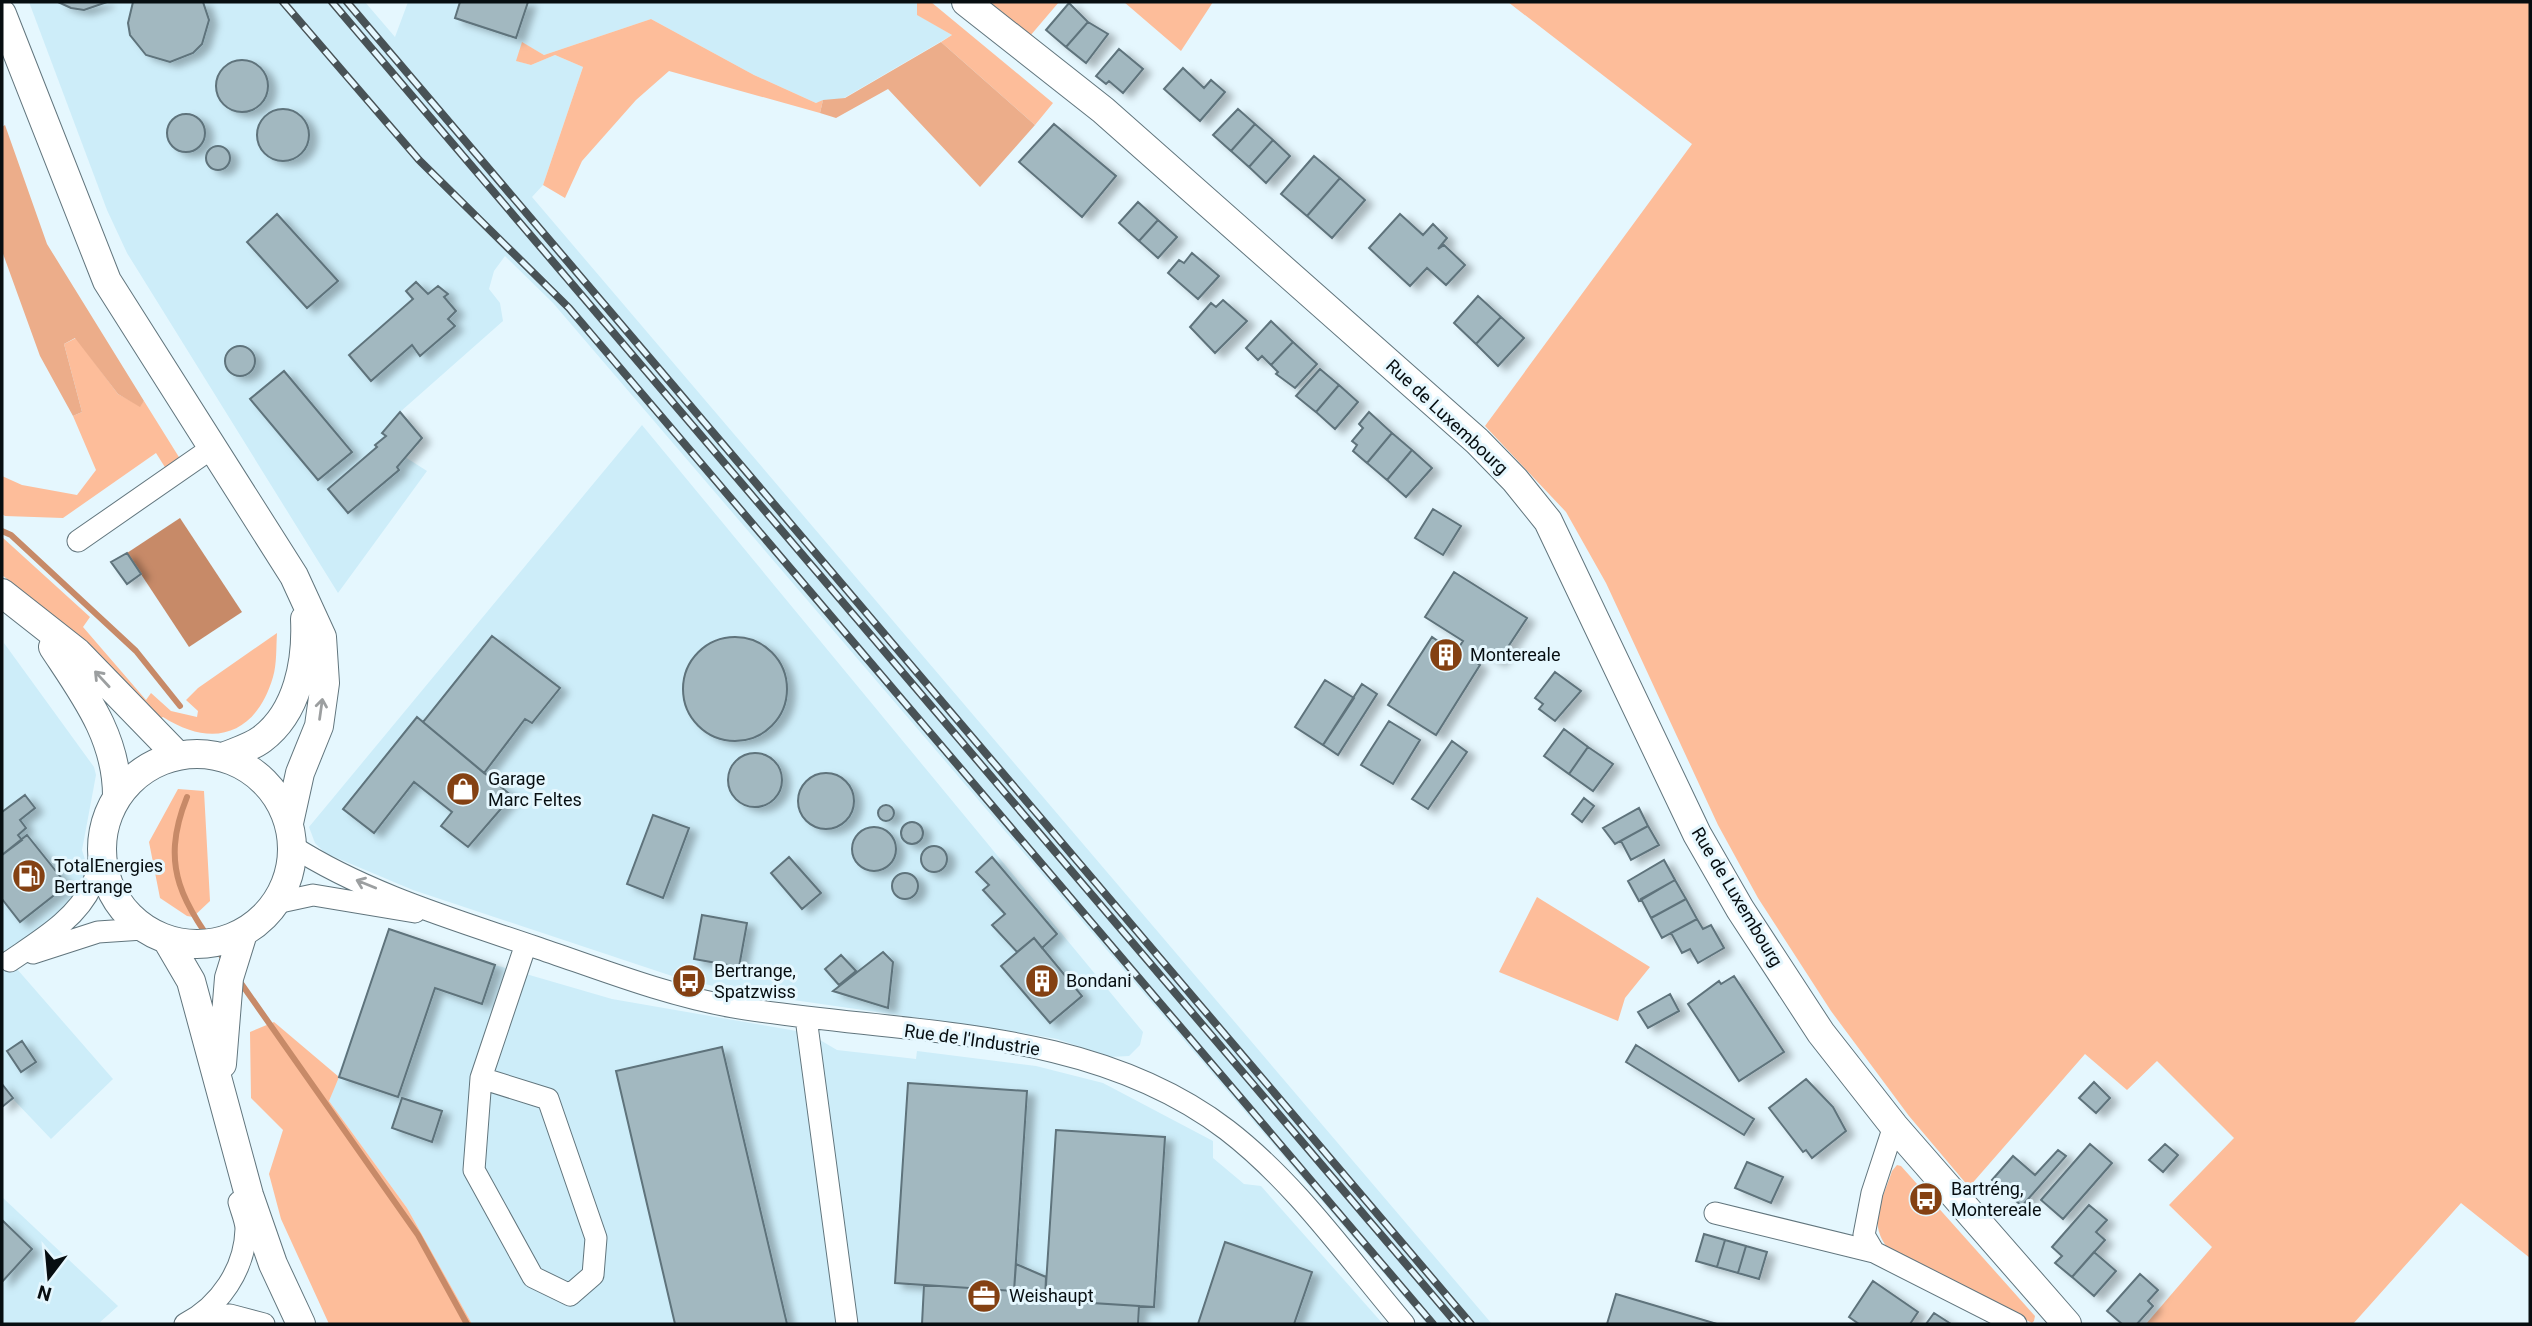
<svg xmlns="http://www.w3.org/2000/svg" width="2532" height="1326" font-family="Roboto,sans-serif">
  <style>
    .built { fill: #cdedf9 }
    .green { fill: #fdbd9a }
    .forest { fill: #ecad8a }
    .water { fill: #c78a68 }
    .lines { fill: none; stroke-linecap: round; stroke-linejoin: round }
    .stream { stroke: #c78a68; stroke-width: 6 }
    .building { fill: #a2b8c0; stroke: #5e737b; stroke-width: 2; filter: url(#shadow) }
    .minor-casing { stroke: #61757d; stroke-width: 23 }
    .major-casing { stroke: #61757d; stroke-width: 30 }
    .minor { stroke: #fff; stroke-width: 21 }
    .major { stroke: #fff; stroke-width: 28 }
    .rail-casing { stroke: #485256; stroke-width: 8 }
    .rail { stroke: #e5f7fe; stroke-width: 5; stroke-dasharray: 16; stroke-linecap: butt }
    .oneway { stroke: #9c9fa0 }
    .labels { text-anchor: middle; stroke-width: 6; stroke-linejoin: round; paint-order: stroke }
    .street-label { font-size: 18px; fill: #070e11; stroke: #e5f7fe }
    .poi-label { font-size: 18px; fill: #070e11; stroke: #e5f7fe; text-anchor: start }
  </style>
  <defs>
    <filter id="shadow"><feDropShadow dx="8" dy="4.5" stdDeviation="3.5" flood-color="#0004"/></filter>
  </defs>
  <rect width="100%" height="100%" fill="#e5f7fe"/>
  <path class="built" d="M 29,2 L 365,2 L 395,37 L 408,2 L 917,2 L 918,15 L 952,35 L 844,98 L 816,103 L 754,75 L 651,19 L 544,55 L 523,43 L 517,61 L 531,65 L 555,55 L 583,67 L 543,185 L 532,197 L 1492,1324 L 1427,1324 L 553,303 L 505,256 L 494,271 L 489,289 L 500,303 L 503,321 L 400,412 L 422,438 L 405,457 L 427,471 L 338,593 L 127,253 L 107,210 Z
    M 642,425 L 1143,1032 L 1140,1045 L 1129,1056 L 1110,1057 L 1057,1039 L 1016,1032 L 738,992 L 672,976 L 413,890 L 325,853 L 315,843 L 309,827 Z
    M 4,643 L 94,767 L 96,775 L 82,850 L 93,885 L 10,961 L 113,1079 L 51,1139 L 13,1099 L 2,1107 Z
    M 389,929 L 495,965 L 612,999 L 808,1033 L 837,1050 L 916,1059 L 917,1051 L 1036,1066 L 1103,1083 L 1213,1141 L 1213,1158 L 1244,1184 L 1261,1186 L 1383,1324 L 472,1324 L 407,1208 L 329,1101 Z
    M 2,1197 L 118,1306 L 98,1324 L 2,1324 Z"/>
  <path class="green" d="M 917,2 L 931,2 L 1053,103 L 1035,125 L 941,42 L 952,35 L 917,15 Z
    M 988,2 L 1059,2 L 1030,36 Z
    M 1124,2 L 1213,2 L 1181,51 Z
    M 1508,2 L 2530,2 L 2530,1258 L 2461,1203 L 2353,1324 L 2146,1324 L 2212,1247 L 2169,1205 L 2234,1138 L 2157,1061 L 2127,1090 L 2085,1054 L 1969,1187 L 1909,1116 L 1831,1011 L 1758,898 L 1718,825 L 1606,583 L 1566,512 L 1485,426 L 1692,144 Z
    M 651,19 L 754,75 L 816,103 L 823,100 L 820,113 L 669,71 L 636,100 L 582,161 L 565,198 L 543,185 L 583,67 L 555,55 L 531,65 L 516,61 L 522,42 L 544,55 Z
    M 76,338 L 118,394 L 140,406 L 144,401 L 182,462 L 168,472 L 156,453 L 63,518 L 5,516 L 2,514 L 2,476 L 22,485 L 77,495 L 96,470 L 73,416 L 82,412 L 64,344 Z
    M 2,537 L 90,617 L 83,627 L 146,700 L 151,693 L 171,711 L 197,717 L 198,711 L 186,700 L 198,688 L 277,633 C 276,647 277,664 273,677 C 256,735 213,749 163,717 L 154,722 L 62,623 L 2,575 Z
    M 178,789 L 204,791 L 210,901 L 193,917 L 187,916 L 160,898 L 149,842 Z
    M 1537,897 L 1650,967 L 1625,998 L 1618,1021 L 1499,972 Z
    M 274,1022 L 339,1077 L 329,1101 L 407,1208 L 472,1324 L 329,1324 L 281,1219 L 269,1174 L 283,1130 L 251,1098 L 250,1032 Z
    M 1897,1165 L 1901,1166 L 2035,1316 L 2034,1321 L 2032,1323 L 1890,1251 C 1866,1223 1882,1202 1892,1171 Z"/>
  <path class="forest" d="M 941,42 L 1035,125 L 980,187 L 888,89 L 836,118 L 820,113 L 823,100 L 845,98 Z
    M 5,125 L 47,244 L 144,401 L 140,407 L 118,394 L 75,338 L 64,344 L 82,412 L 73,416 L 40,356 L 2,251 L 2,127 Z"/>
  <path class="water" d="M 180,518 L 242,612 L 189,647 L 127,553 Z"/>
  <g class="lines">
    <path class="stream" d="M 2,531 L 11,535 L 136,651 L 180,706
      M 187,797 C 158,869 184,904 226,962
      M 238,979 L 418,1235 L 467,1324"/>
  </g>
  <path class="building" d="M 58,2 L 107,2 L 84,10 L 71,8 Z
    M 133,2 L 203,2 L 209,20 L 202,44 L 193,53 L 170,62 L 146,55 L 130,35 L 128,23 Z
    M 460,2 L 528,2 L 516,38 L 455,18 Z
    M 1069,3 L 1088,22 L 1066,47 L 1046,30 Z
    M 1088,22 L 1108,34 L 1086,63 L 1066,47 Z
    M 1119,49 L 1143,69 L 1123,93 L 1109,81 L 1106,84 L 1096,76 Z
    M216 86a26 26 0 1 1 52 0a26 26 0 1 1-52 0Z
    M 1183,68 L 1204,88 L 1211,80 L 1225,92 L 1200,121 L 1164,89 Z
    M 1238,109 L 1255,124 L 1231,151 L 1213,135 Z
    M257 135a26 26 0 1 1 52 0a26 26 0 1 1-52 0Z
    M167 133a19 19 0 1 1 38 0a19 19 0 1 1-38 0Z
    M 1054,124 L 1116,176 L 1082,217 L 1019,162 Z
    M 1255,124 L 1273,140 L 1249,167 L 1231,151 Z
    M 1273,140 L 1290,156 L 1266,183 L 1249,167 Z
    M206 158a12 12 0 1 1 24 0a12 12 0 1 1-24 0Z
    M 1314,156 L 1340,178 L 1307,216 L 1281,194 Z
    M 1340,178 L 1365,200 L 1332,238 L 1307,216 Z
    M 1138,202 L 1158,220 L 1139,241 L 1119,223 Z
    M 277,214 L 338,281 L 307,308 L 247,242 Z
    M 1400,214 L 1423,235 L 1433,224 L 1447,238 L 1438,249 L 1444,245 L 1465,265 L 1446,285 L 1427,268 L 1410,286 L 1369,248 Z
    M 1158,220 L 1177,237 L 1158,258 L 1139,241 Z
    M 1192,253 L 1219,276 L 1198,299 L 1168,273 L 1179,260 L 1184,263 Z
    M 416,282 L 428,294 L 438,286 L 448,294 L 444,297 L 456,311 L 448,319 L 455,326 L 420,356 L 412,345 L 371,381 L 349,355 L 413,299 L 406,291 Z
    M 1478,296 L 1501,317 L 1476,344 L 1454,323 Z
    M 1223,300 L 1247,321 L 1215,353 L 1190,327 L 1211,303 L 1216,307 Z
    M 1501,317 L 1524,338 L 1498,366 L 1476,344 Z
    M 1271,321 L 1293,342 L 1271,365 L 1262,356 L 1258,360 L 1246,348 Z
    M 1293,342 L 1317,364 L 1295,388 L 1276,374 L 1278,372 L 1271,365 Z
    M225 361a15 15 0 1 1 30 0a15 15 0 1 1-30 0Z
    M 1320,369 L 1339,385 L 1316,412 L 1296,396 Z
    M 284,371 L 352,452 L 318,480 L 250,399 Z
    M 1339,385 L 1358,402 L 1335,429 L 1316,412 Z
    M 400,412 L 422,438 L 397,467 L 399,470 L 348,513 L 328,489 L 377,447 L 375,445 L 386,436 L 382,433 Z
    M 1369,412 L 1392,433 L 1367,463 L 1353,451 L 1357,445 L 1352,441 L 1363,428 L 1359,424 Z
    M 1392,433 L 1412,450 L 1387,480 L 1367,463 Z
    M 1412,450 L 1432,468 L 1406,497 L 1387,480 Z
    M 1433,509 L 1461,526 L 1443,555 L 1415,538 Z
    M 127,553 L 141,574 L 127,584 L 111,562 Z
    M 1454,572 L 1527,618 L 1498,662 L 1476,649 L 1470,658 L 1480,665 L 1436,735 L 1388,705 L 1432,637 L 1455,653 L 1463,641 L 1425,617 Z
    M 492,636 L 560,688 L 532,723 L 525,719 L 484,773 L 423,722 Z
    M683 689a52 52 0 1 1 104 0a52 52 0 1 1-104 0Z
    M 1555,672 L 1581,691 L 1555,721 L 1539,709 L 1543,704 L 1535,698 Z
    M 1325,680 L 1354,698 L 1323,745 L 1295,727 Z
    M 1362,684 L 1377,694 L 1338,755 L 1323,745 Z
    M 417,717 L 512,796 L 468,847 L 441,826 L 452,812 L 414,782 L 374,833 L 343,809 Z
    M 1389,721 L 1420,740 L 1393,784 L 1361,765 Z
    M 1564,729 L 1588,747 L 1569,774 L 1544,756 Z
    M 1452,741 L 1467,752 L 1428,809 L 1412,799 Z
    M 1588,747 L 1613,764 L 1593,791 L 1569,774 Z
    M728 780a27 27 0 1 1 54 0a27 27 0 1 1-54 0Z
    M798 801a28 28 0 1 1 56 0a28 28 0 1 1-56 0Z
    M 25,795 L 35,808 L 20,820 L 26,828 L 18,835 L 22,840 L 2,855 L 2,812 Z
    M 1584,798 L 1594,806 L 1582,822 L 1572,814 Z
    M878 813a8 8 0 1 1 16 0a8 8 0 1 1-16 0Z
    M 1639,808 L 1648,826 L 1615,844 L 1603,828 Z
    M 653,815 L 689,828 L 663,898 L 627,884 Z
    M901 833a11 11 0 1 1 22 0a11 11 0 1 1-22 0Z
    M 1648,826 L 1659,845 L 1631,860 L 1621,841 Z
    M852 849a22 22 0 1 1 44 0a22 22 0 1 1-44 0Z
    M 27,835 L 67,885 L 20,922 L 2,899 L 2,855 Z
    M921 859a13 13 0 1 1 26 0a13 13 0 1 1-26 0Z
    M 789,857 L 821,893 L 802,909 L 771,873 Z
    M 992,857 L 1057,934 L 1042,948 L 1034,938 L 1017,952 L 992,925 L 1005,914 L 983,890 L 989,885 L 976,872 Z
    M 1664,860 L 1675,880 L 1639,901 L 1628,881 Z
    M892 886a13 13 0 1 1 26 0a13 13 0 1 1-26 0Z
    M 1675,880 L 1686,899 L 1651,918 L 1641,899 Z
    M 1686,899 L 1697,919 L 1662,938 L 1651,918 Z
    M 702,915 L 747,923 L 739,967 L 694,959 Z
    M 1697,919 L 1703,929 L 1711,925 L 1724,948 L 1698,963 L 1690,949 L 1682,953 L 1671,933 Z
    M 389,929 L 495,965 L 482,1004 L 435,988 L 398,1097 L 339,1077 Z
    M 1034,938 L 1082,996 L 1050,1023 L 1001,966 Z
    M 883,952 L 893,962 L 888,1008 L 833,991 Z
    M 841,955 L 856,971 L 839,985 L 825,969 Z
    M 1734,976 L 1784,1052 L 1739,1081 L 1688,1004 L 1719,981 L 1721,984 Z
    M 1670,994 L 1679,1011 L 1648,1028 L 1638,1012 Z
    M 22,1041 L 36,1062 L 21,1072 L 7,1051 Z
    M 1636,1045 L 1754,1119 L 1744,1135 L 1626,1062 Z
    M 722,1047 L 787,1324 L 675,1324 L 616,1071 Z
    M 1806,1079 L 1833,1107 L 1846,1131 L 1812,1158 L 1806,1150 L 1803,1152 L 1769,1108 Z
    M 2094,1082 L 2110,1098 L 2096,1113 L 2079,1098 Z
    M 908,1083 L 1027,1091 L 1014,1291 L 895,1283 Z
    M 2,1084 L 13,1098 L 2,1107 Z
    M 402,1098 L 442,1111 L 432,1142 L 392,1128 Z
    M 1056,1130 L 1165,1137 L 1154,1307 L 1045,1300 Z
    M 2090,1144 L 2112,1163 L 2063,1219 L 2041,1200 Z
    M 2165,1144 L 2178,1155 L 2163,1172 L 2149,1160 Z
    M 2058,1150 L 2066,1156 L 2022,1206 L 1992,1180 L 2013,1156 L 2035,1175 Z
    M 1747,1162 L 1783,1177 L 1771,1203 L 1735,1188 Z
    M 2089,1205 L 2107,1220 L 2096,1232 L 2105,1240 L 2072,1277 L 2055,1263 L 2062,1256 L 2052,1247 Z
    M 2,1220 L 32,1249 L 2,1282 Z
    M 1704,1234 L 1725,1240 L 1717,1267 L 1696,1261 Z
    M 1725,1240 L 1746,1246 L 1738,1273 L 1717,1267 Z
    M 1225,1242 L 1312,1272 L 1294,1324 L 1198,1324 Z
    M 1746,1246 L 1767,1252 L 1759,1279 L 1738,1273 Z
    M 2094,1252 L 2116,1271 L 2094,1296 L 2072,1277 Z
    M 1016,1264 L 1046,1277 L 1045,1300 L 1139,1306 L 1138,1324 L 922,1324 L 924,1285 L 1014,1291 Z
    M 2140,1274 L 2158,1290 L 2148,1301 L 2153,1306 L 2137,1324 L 2122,1324 L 2107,1311 Z
    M 1873,1281 L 1918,1312 L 1910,1324 L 1859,1324 L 1849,1317 Z
    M 1616,1294 L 1717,1324 L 1607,1324 Z
    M 1934,1313 L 1951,1324 L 1926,1324 Z"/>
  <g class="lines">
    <g class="minor-casing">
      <path id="minor" d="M 78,541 L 212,448
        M 292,846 C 365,893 453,919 535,947 C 600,969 665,995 733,1007 C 897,1035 1087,1023 1227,1130 C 1296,1183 1348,1258 1404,1324
        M 276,903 L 313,895 L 415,912
        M 33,953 L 98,932 L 143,929
        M 10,961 C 39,941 77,919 92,885 C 97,876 98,863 101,853
        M 806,1018 L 847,1324
        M 481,1078 L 548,1099 L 596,1238 L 593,1275 L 570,1295 L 533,1277 L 474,1170 L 481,1078 L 526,944
        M 1894,1126 L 1872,1193 L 1864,1235 L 1874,1252 L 2016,1324
        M 1715,1213 L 1874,1252
        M 197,1318 L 230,1315 L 264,1324
        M 185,1324 C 220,1306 245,1269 246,1229 C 246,1221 241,1210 239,1202"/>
    </g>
    <g class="major-casing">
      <path id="major" d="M 966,2 L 1103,110 L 1477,441 L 1515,480 L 1548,521 L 1697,834 L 1740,909 L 1821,1033 L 1894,1126 L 2067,1324
        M 2,14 L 107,281 L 294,576 L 322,637 L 325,683 L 319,726 L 300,773 L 289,823
        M 2,593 L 77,652 L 178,756
        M 53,647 C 84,694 117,737 117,796
        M102 849a95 95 0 1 1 190 0a95 95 0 1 1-190 0Z
        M 223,757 C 235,752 252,747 262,739 C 298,712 307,661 305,619
        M 167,940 L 191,981 L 249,1195 L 273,1264 L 301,1324
        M 222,1064 L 229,978 L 243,933"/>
    </g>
    <use href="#minor" class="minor"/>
    <use href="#major" class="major"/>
    <g class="rail-casing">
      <path id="rail" d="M 283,2 L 419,160 L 569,308 L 1433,1324
        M 332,2 L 1457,1324
        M 347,2 L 1471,1324"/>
    </g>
    <use href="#rail" class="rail"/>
  </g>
  <defs><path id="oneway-shaft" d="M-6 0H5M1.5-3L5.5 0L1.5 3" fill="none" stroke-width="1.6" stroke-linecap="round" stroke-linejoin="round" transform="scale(1.75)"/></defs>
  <g class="oneway">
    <use href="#oneway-shaft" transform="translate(102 679) rotate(-133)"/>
    <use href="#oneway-shaft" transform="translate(321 709) rotate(-82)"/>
    <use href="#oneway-shaft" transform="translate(366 884) rotate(-158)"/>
  </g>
  <defs>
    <g id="building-disc" transform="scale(1.75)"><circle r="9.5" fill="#844113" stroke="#e5f7fe"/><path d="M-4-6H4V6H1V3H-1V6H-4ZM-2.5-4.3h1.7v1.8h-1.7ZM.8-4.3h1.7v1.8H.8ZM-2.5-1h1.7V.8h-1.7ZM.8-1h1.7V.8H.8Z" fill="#fff"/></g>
    <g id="shop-disc" transform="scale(1.75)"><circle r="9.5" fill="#844113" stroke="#e5f7fe"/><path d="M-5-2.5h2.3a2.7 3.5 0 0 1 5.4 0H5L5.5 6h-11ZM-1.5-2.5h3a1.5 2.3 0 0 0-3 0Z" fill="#fff"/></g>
    <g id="fuel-disc" transform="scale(1.75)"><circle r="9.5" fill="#844113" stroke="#e5f7fe"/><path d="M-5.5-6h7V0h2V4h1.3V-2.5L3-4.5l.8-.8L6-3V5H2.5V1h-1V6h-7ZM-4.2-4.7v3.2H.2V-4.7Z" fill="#fff"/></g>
    <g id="bus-disc" transform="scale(1.75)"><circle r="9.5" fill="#844113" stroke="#e5f7fe"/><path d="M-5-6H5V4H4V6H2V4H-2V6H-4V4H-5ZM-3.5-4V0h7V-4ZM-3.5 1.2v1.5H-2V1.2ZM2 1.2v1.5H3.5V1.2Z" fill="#fff"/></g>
    <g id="office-disc" transform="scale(1.75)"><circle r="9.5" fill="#844113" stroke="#e5f7fe"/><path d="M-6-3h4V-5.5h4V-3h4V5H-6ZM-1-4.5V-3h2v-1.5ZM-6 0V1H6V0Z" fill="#fff"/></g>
  </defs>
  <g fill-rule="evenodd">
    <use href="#building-disc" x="1446" y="655"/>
    <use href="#shop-disc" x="463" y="789"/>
    <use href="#fuel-disc" x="29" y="876"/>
    <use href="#bus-disc" x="689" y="981"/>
    <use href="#building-disc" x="1042" y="981"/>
    <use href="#bus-disc" x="1926" y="1199"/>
    <use href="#office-disc" x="984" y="1296"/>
  </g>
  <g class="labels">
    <g class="street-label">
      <text transform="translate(1447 417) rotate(43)" y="6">Rue de Luxembourg</text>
      <text transform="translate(1737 897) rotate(59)" y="6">Rue de Luxembourg</text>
      <text transform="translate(972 1040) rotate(8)" y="6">Rue de l'Industrie</text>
    </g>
    <g class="poi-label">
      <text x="1470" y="661">Montereale</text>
      <text x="488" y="785">Garage<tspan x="488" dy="21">Marc Feltes</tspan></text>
      <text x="54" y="872">TotalEnergies<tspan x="54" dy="21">Bertrange</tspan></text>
      <text x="714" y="977">Bertrange,<tspan x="714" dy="21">Spatzwiss</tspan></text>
      <text x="1066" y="987">Bondani</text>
      <text x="1951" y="1195">Bartréng,<tspan x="1951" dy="21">Montereale</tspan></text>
      <text x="1009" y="1302">Weishaupt</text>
    </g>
  </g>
  <rect width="2532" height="1326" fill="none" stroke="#070e11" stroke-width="7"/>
  <g transform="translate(49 1277) rotate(196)" stroke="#e5f7fe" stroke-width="5" paint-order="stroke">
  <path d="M0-5L12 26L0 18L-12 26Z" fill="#070e11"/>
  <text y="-10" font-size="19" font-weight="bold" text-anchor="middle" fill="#070e11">N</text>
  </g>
</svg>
